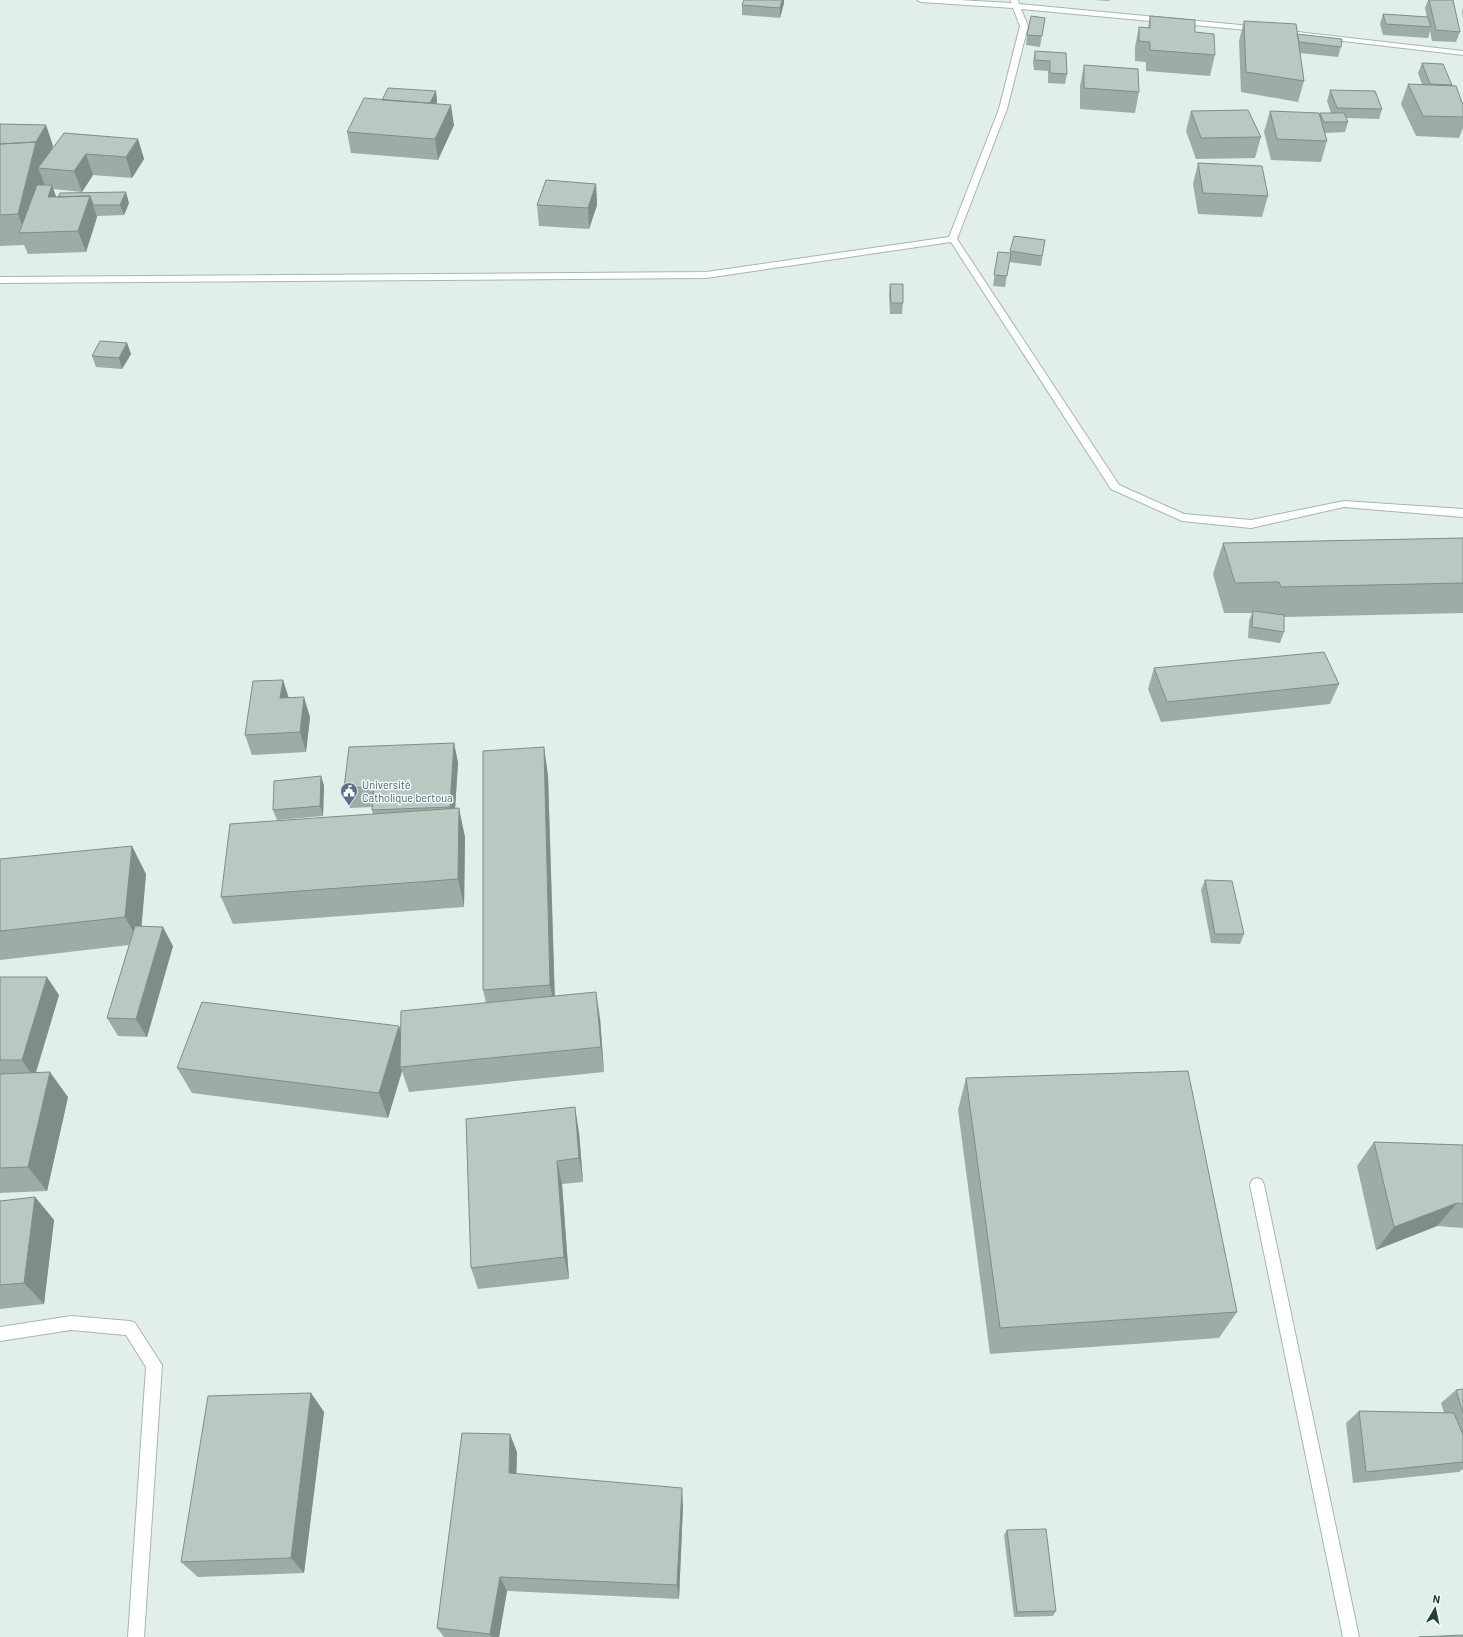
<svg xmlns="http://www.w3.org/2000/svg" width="1463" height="1637" font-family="Barlow,sans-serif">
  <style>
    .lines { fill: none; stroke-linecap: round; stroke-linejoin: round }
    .street-casing { stroke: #a4b7b0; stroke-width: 2 }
    .street { fill: #fff; fill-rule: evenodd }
    .wall { fill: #9dada6 }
    .shaded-wall { fill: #808d87 }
    .building { fill: #b7c9c1; stroke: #808d87 }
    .labels { text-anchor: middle; stroke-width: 3; stroke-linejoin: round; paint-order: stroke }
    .service-label { font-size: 11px; fill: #4e5e75; stroke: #f3faf7; text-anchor: start }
  </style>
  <rect width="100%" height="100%" fill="#e2eee9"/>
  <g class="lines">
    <g class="street-casing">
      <path id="street" d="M 917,0 L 957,0 L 1012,3 L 1010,0 L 1018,0 L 1019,4 L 1261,27 L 1261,31 L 1258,31 L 1021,9 L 1028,26 L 1007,109 L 957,239 L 1119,485 L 1184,514 L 1251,520 L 1344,501 L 1463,509 L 1463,517 L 1344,507 L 1251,528 L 1182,521 L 1111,489 L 951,242 L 706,278 L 0,283 L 0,277 L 706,272 L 949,237 L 999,109 L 1020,26 L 1013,8 L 921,2 Z
        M 1280,30 L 1463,51 L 1463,55 L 1283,34 L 1279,32 Z
        M 1257,1178 L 1262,1180 L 1264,1185 L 1359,1637 L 1343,1637 L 1250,1185 L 1252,1180 Z
        M 71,1316 L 130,1321 L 135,1323 L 162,1365 L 144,1637 L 128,1637 L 146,1367 L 126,1335 L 71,1330 L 0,1341 L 0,1327 Z"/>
    </g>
    <use href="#street" class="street"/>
  </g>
  <path class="wall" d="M 744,0 L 784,0 L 784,3 L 780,18 L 742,15 L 742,5 Z
    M 1094,0 L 1110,0 L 1109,1 Z
    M 1428,0 L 1453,0 L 1460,32 L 1456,42 L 1432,41 L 1430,31 L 1428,38 L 1383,35 L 1380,24 L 1383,14 L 1427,17 L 1425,8 Z
    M 1463,8 L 1463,18 L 1462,12 Z
    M 1150,16 L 1195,32 L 1215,55 L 1210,76 L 1146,71 L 1146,62 L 1135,61 L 1135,47 L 1139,27 L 1148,28 Z
    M 1045,18 L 1040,47 L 1026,45 L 1027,35 Z
    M 1244,21 L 1297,34 L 1341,47 L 1338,57 L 1300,53 L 1304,81 L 1298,102 L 1241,92 L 1239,41 Z
    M 1035,51 L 1067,74 L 1065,84 L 1048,83 L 1048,71 L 1034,70 L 1033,61 Z
    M 1422,63 L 1452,85 L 1463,105 L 1463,128 L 1459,138 L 1416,136 L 1401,104 L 1408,84 L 1422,84 L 1418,73 Z
    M 1084,65 L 1139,92 L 1135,113 L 1080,109 L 1080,86 Z
    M 1330,90 L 1382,109 L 1379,119 L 1346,118 L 1348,122 L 1345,132 L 1325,133 L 1327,141 L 1321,162 L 1271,160 L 1264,132 L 1270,111 L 1319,115 L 1320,113 L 1331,113 L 1327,101 Z
    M 436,91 L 437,102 L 436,103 L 454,125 L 438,160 L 351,153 L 347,132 L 382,100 Z
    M 1191,111 L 1261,137 L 1255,158 L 1196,159 L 1186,131 Z
    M 0,124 L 46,125 L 53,146 L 50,152 L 138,139 L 144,159 L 132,178 L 93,175 L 82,192 L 53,189 L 56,197 L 129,203 L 124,215 L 97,216 L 97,217 L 86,252 L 28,254 L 24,245 L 0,246 Z
    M 1198,163 L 1268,196 L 1262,217 L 1198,214 L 1193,184 Z
    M 596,184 L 597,205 L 589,229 L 539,226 L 537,205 Z
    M 1014,236 L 1045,240 L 1041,266 L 1009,262 L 1005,287 L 993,286 L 998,252 L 1010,253 Z
    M 890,284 L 903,303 L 902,314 L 890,314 L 889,295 Z
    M 127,343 L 131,354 L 122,369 L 96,367 L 92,356 Z
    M 1463,538 L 1463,613 L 1284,617 L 1284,632 L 1280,643 L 1248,638 L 1249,621 L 1252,613 L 1224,613 L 1213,574 L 1223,543 Z
    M 1154,668 L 1339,684 L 1330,704 L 1161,722 L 1148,689 Z
    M 283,680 L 289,698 L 310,717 L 306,752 L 252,755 L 245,735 Z
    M 454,743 L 458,763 L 455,808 L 465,837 L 464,907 L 233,924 L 221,897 L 373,814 L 372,810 L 372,807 L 350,808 L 344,788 Z
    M 544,747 L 548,776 L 555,996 L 600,1018 L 604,1072 L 409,1092 L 402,1071 L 388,1118 L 192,1093 L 177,1068 L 399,1026 L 401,1033 L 486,1003 L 483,990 Z
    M 321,776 L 324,786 L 323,816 L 277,820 L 273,810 Z
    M 0,859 L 146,874 L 141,926 L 173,946 L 147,1037 L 118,1036 L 107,1018 L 129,945 L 0,960 Z
    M 1205,880 L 1244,934 L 1240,944 L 1211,943 L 1201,890 Z
    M 0,977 L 59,995 L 36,1073 L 68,1097 L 47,1191 L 0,1193 Z
    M 966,1078 L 1237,1312 L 1219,1338 L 990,1354 L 958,1110 Z
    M 579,1132 L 583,1182 L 562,1184 L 569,1279 L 478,1289 L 471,1268 Z
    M 1374,1142 L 1463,1145 L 1463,1228 L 1437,1226 L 1376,1250 L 1357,1166 Z
    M 35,1197 L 54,1220 L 44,1304 L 0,1309 L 0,1201 Z
    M 1463,1389 L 1463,1469 L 1459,1472 L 1353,1483 L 1346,1423 L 1359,1411 L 1444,1413 L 1441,1403 L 1456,1390 Z
    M 311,1393 L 324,1412 L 304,1573 L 198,1577 L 181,1562 Z
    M 517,1452 L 516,1474 L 683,1505 L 679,1599 L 507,1591 L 499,1637 L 444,1637 L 437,1628 Z
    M 1007,1530 L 1056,1611 L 1053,1616 L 1014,1617 L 1004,1535 Z"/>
  <path class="shaded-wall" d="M 782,0 L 784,0 L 784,3 L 780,18 L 780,8 Z
    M 436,91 L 437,102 L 432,115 L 430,104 Z
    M 451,105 L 454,125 L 438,160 L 435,139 Z
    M 46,125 L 53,146 L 44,163 L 38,168 L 45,185 L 33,232 L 25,233 L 18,214 L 31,151 Z
    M 138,139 L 144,159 L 132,178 L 126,157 Z
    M 86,154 L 93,175 L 82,192 L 74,171 Z
    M 596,184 L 597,205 L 589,229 L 588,208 Z
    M 52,185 L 59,205 L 48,197 Z
    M 126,192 L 129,203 L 124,215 L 120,205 Z
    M 90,196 L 97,217 L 86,252 L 78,231 Z
    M 127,343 L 131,354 L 122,369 L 119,358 Z
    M 283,680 L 289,700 L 280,698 Z
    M 304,697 L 310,717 L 306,752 L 300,732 Z
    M 454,743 L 458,763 L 454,826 L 450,807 Z
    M 544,747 L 548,776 L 555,1011 L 550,985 Z
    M 321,776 L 324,786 L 323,816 L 320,806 Z
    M 459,808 L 465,837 L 464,907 L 458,879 Z
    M 132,846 L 146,874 L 140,944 L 125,917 Z
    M 163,927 L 173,946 L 147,1037 L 136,1019 Z
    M 47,977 L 59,995 L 34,1078 L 22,1060 Z
    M 596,992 L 600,1018 L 604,1072 L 601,1047 Z
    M 399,1026 L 407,1052 L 400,1067 L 402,1071 L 388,1118 L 379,1093 Z
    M 50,1072 L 68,1097 L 47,1191 L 28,1167 Z
    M 575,1107 L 579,1132 L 583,1182 L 579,1158 Z
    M 557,1161 L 562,1184 L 569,1279 L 564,1257 Z
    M 35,1197 L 54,1220 L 44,1304 L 24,1283 Z
    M 1457,1203 L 1437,1226 L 1376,1250 L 1394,1227 Z
    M 311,1393 L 324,1412 L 304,1573 L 291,1558 Z
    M 510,1434 L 517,1452 L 516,1490 L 509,1473 Z
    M 682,1488 L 683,1505 L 679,1599 L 677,1585 Z
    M 500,1577 L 507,1591 L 499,1637 L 491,1637 L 490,1634 Z"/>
  <path class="building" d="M 744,0 L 782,0 L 780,8 L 742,5 Z
    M 1429,0 L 1453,0 L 1460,32 L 1436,30 Z
    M 1383,14 L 1428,17 L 1431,27 L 1386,24 Z
    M 1031,16 L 1045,18 L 1042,36 L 1027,35 Z
    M 1150,16 L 1195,20 L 1195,32 L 1214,34 L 1215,55 L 1150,50 L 1150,42 L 1139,41 L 1139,27 L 1150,28 Z
    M 1244,21 L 1296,24 L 1304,81 L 1246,72 Z
    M 1297,34 L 1342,39 L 1341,47 L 1299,42 Z
    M 1035,51 L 1066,53 L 1067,74 L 1050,73 L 1050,61 L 1035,60 Z
    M 1422,63 L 1443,64 L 1452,85 L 1430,84 Z
    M 1084,65 L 1138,69 L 1139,92 L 1084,88 Z
    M 1408,84 L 1456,86 L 1463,105 L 1463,117 L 1423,116 Z
    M 388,88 L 436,91 L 430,103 L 382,100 Z
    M 1330,90 L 1375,91 L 1382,109 L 1337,108 Z
    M 364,98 L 451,105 L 435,139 L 347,132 Z
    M 1248,110 L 1261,137 L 1201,138 L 1191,111 Z
    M 1270,111 L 1319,113 L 1327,141 L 1277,139 Z
    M 1320,113 L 1344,113 L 1348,122 L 1324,122 Z
    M 0,124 L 46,125 L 36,142 L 0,144 Z
    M 64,133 L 138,139 L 126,157 L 86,154 L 74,171 L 38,168 Z
    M 36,142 L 18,214 L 0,215 L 0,144 Z
    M 1198,163 L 1262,166 L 1268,196 L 1203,193 Z
    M 546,180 L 596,184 L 588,208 L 537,205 Z
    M 37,185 L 52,185 L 48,197 L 90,196 L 78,231 L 19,233 Z
    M 126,192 L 120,205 L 93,205 L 90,196 L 58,197 L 60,193 Z
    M 1014,236 L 1045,240 L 1042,256 L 1010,251 Z
    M 998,252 L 1011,253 L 1007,276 L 994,275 Z
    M 890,284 L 903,284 L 903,303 L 891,303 Z
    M 100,341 L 127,343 L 119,358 L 92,356 Z
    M 1463,538 L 1463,583 L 1281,587 L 1279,582 L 1235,583 L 1223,543 Z
    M 1253,611 L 1284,615 L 1284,632 L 1252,627 Z
    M 1324,652 L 1339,684 L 1167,702 L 1154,668 Z
    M 283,680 L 280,698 L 304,697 L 300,732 L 245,735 L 253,681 Z
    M 454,743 L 450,807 L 372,810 L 374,787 L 344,788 L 349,747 Z
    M 544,747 L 550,985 L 483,990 L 483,751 Z
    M 321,776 L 320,806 L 273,810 L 274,781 Z
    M 459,808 L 458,879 L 221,897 L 230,824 Z
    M 132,846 L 125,917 L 0,931 L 0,859 Z
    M 1205,880 L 1232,881 L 1244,934 L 1215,934 Z
    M 135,926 L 163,927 L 136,1019 L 107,1018 Z
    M 0,977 L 47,977 L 22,1060 L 0,1060 Z
    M 596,992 L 601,1047 L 400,1067 L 401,1011 Z
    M 202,1002 L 399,1026 L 379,1093 L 177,1068 Z
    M 1188,1071 L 1237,1312 L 1000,1328 L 966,1078 Z
    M 50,1072 L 28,1167 L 0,1168 L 0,1074 Z
    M 575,1107 L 579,1158 L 557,1161 L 564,1257 L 471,1268 L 466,1119 Z
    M 1374,1142 L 1463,1145 L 1463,1204 L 1457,1203 L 1394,1227 Z
    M 35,1197 L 24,1283 L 0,1285 L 0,1201 Z
    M 1463,1389 L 1463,1413 L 1456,1390 Z
    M 311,1393 L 291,1558 L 181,1562 L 208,1396 Z
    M 1359,1411 L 1454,1413 L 1463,1435 L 1463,1462 L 1366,1472 Z
    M 462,1433 L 510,1434 L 509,1473 L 682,1488 L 677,1585 L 500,1577 L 490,1634 L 437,1628 Z
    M 1046,1529 L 1056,1611 L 1017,1612 L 1007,1530 Z
    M 1463,1635 L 1463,1637 L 1419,1637 Z"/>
  <defs>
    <g id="civic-pin" transform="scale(0.9)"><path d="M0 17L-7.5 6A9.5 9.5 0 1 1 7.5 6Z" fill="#5c6f8a" stroke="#f3faf7"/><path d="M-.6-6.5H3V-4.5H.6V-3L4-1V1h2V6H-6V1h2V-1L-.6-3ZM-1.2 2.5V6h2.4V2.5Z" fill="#fff"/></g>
  </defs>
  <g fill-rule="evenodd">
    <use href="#civic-pin" x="349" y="791"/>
  </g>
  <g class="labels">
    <g class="service-label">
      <text x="362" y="789">Université<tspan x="362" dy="13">Catholique bertoua</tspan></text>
    </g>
  </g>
  <g transform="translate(1435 1609) rotate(9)" stroke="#f3faf7" stroke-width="3" paint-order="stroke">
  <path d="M0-3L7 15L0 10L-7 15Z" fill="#204138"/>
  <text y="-6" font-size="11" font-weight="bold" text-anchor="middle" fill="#204138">N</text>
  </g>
</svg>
